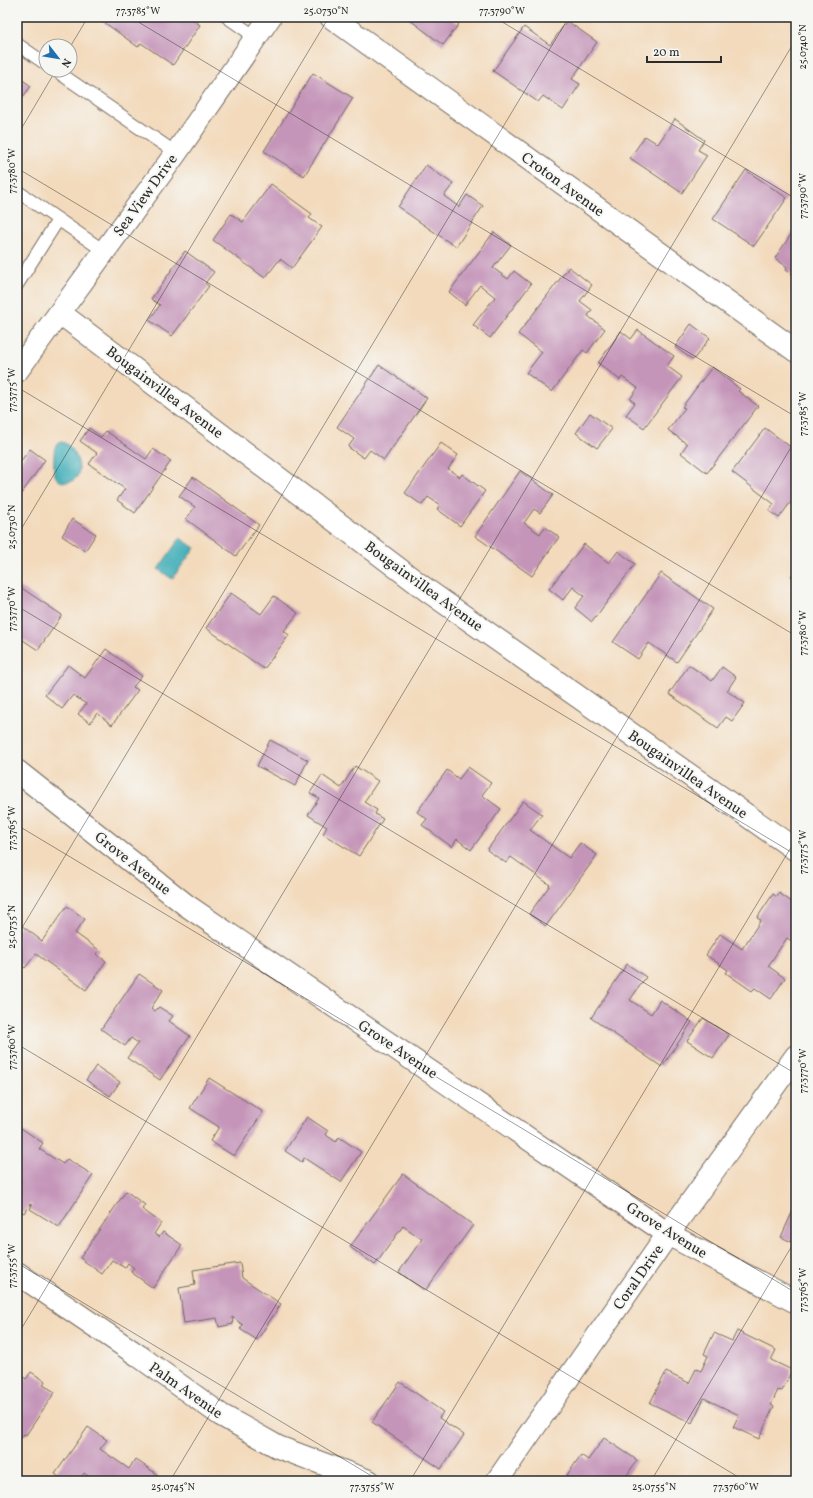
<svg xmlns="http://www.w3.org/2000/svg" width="813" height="1498" font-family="Vollkorn,serif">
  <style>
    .water { fill: #39aab5; stroke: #326a70 }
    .building { fill: #c595b9 }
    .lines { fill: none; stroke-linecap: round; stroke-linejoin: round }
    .lane-casing { stroke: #71685e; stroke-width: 14 }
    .street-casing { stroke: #71685e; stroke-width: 24 }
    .lane { stroke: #fff; stroke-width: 12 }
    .street { stroke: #fff; stroke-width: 22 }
    .ticks { fill: none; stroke: #2b2b2b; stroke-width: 1; stroke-opacity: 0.45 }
    .labels { text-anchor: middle; stroke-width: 4; stroke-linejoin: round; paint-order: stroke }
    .street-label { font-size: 15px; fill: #2b2b2b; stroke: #f6f6f2 }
    .neatline { fill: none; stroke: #2b2b2b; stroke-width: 1.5 }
    .ticks-label { font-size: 10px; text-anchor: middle; fill: #2b2b2b }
  </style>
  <rect width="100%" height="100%" fill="#f6f6f2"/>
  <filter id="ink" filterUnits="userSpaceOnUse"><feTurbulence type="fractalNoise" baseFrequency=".025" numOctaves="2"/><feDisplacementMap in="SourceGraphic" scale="8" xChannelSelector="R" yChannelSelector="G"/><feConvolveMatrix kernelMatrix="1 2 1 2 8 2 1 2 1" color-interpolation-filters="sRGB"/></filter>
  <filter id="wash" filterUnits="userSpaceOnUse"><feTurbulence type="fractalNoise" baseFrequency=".012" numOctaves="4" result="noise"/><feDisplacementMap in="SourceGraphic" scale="16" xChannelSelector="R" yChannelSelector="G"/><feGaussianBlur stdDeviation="0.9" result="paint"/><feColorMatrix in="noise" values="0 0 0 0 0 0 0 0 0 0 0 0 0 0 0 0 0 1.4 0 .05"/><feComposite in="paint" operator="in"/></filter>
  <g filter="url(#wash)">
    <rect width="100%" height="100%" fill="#f3dabc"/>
    <path class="water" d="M 62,442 C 76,445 89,479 68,482 C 52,484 53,467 54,456 C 54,452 54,448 57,444 C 58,444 61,442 62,442 Z
      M 180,538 L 195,548 L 172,579 L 158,569 Z"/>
    <g id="blocks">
      <path class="building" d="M 103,17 L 189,17 L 200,25 L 173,65 L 141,43 L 138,47 L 101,20 Z
        M 406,17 L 449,17 L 459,24 L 443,45 Z
        M 567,21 L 597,42 L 572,79 L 580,84 L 563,110 L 543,96 L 538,102 L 493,71 L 524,27 L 550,45 Z
        M 313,73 L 353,98 L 304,176 L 264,151 Z
        M 17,76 L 31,86 L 17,105 Z
        M 675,119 L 704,140 L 698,150 L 707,155 L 682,193 L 630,158 L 645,136 L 658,144 Z
        M 426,165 L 453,184 L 444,196 L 459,207 L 467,195 L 483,206 L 456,247 L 398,207 Z
        M 746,170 L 787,198 L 754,246 L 713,219 Z
        M 271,184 L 312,214 L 309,218 L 322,227 L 292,268 L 280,259 L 265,278 L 213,240 L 231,214 L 243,222 Z
        M 796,227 L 796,277 L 786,270 L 787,267 L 775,258 Z
        M 494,232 L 511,245 L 493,268 L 508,279 L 514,271 L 531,284 L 490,338 L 473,325 L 495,297 L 480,285 L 465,305 L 449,292 Z
        M 185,251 L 214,272 L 205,283 L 209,286 L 172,336 L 149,320 L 160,305 L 151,299 Z
        M 569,267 L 592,285 L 580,301 L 592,310 L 588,316 L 605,329 L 587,353 L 583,350 L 552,392 L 526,373 L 542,352 L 518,334 Z
        M 691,324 L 710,338 L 693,360 L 675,347 Z
        M 638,330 L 674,356 L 667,366 L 682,377 L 644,428 L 626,415 L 635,403 L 630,399 L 638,388 L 622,377 L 620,380 L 598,363 L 621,331 L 631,339 Z
        M 379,365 L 427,398 L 384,460 L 370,450 L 364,458 L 348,447 L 354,439 L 337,427 Z
        M 712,367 L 740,389 L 738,391 L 758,406 L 707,473 L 681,453 L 687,444 L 668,430 L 685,408 L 682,407 Z
        M 590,413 L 612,429 L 597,448 L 576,433 Z
        M 89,428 L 101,437 L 106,431 L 146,459 L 153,449 L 171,461 L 135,513 L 117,500 L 125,489 L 89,464 L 97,453 L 80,441 Z
        M 765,428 L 796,451 L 796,495 L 779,518 L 769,511 L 774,504 L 732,472 Z
        M 441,443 L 458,455 L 448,469 L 460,477 L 462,474 L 485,491 L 460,526 L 437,509 L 440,505 L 428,497 L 422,505 L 405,493 Z
        M 30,449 L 45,460 L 19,497 L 17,496 L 17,466 Z
        M 520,471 L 553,495 L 540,513 L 534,509 L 524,523 L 540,534 L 545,527 L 559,537 L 532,576 L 475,536 Z
        M 193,477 L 259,525 L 236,556 L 186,519 L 195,507 L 179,496 Z
        M 72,519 L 96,534 L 85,551 L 62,536 Z
        M 584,544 L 609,563 L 618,551 L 635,564 L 592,622 L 575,608 L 584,596 L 573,587 L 563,600 L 549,589 Z
        M 796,570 L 796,580 L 791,576 Z
        M 661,573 L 713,609 L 677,662 L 649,643 L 638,659 L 613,642 Z
        M 17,585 L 62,615 L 38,650 L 17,636 Z
        M 231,593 L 261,614 L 274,596 L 298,613 L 284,631 L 289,635 L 264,669 L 206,628 Z
        M 106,649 L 142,676 L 133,687 L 138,690 L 112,725 L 97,713 L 90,723 L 78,714 L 86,704 L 73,695 L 62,709 L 45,695 L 68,665 L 85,678 Z
        M 689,665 L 712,681 L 722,667 L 736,677 L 727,691 L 745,703 L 732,721 L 726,717 L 718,728 L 669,694 Z
        M 270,740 L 308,760 L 295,786 L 257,766 Z
        M 355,766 L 378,781 L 364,802 L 377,810 L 375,814 L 383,819 L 359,856 L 323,834 L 327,827 L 308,815 L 319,798 L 310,793 L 322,775 L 341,788 Z
        M 468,767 L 491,783 L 482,795 L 501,809 L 471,850 L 457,839 L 452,847 L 422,825 L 427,819 L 417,812 L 447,770 L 459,779 Z
        M 523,801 L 542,814 L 530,830 L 569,858 L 580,843 L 597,855 L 546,926 L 529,914 L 550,885 L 511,857 L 506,863 L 487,850 Z
        M 779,893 L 796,905 L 796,944 L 787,938 L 768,966 L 785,978 L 771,999 L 755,988 L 752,991 L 726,973 L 728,970 L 706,955 L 720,934 L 742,949 L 761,920 L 757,918 L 773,894 L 777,897 Z
        M 67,906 L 85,919 L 75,933 L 99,950 L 96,954 L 106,961 L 86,990 L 36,954 L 25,968 L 17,962 L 17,930 L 21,925 L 42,941 Z
        M 627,964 L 646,977 L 630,1000 L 651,1014 L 660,1000 L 692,1022 L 662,1067 L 591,1018 Z
        M 139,974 L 163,990 L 151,1008 L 155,1011 L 159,1007 L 173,1016 L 169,1021 L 190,1036 L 160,1080 L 127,1058 L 138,1043 L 131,1038 L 125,1046 L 101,1029 Z
        M 703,1018 L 729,1035 L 713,1058 L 687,1041 Z
        M 96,1066 L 120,1082 L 110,1096 L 86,1080 Z
        M 209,1078 L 263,1112 L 234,1156 L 210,1141 L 219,1127 L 190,1108 Z
        M 307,1117 L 328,1131 L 326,1135 L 336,1142 L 339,1137 L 361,1152 L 341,1182 L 304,1158 L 302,1162 L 285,1151 Z
        M 18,1126 L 43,1143 L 39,1149 L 63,1164 L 67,1159 L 93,1175 L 59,1227 L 30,1209 L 32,1205 L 30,1204 L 24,1213 L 17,1209 Z
        M 403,1174 L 473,1225 L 425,1291 L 399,1272 L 422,1239 L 403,1226 L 375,1265 L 350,1247 Z
        M 126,1191 L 145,1205 L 142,1209 L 161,1223 L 154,1234 L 159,1237 L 163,1232 L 182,1245 L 153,1288 L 131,1272 L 134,1268 L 128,1263 L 125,1268 L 112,1260 L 102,1274 L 80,1258 Z
        M 796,1204 L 796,1244 L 781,1237 Z
        M 240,1263 L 242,1278 L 281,1304 L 257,1340 L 240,1329 L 243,1325 L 232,1317 L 233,1324 L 219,1327 L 217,1318 L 184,1323 L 179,1288 L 195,1285 L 193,1270 Z
        M 737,1331 L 776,1350 L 771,1360 L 792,1370 L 782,1391 L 778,1390 L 771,1405 L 774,1406 L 759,1439 L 733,1427 L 739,1415 L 704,1398 L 692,1423 L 650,1403 L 666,1372 L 689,1383 L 696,1369 L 701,1371 L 708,1356 L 704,1354 L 714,1333 L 732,1341 Z
        M 31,1372 L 45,1381 L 43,1385 L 55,1392 L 26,1435 L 24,1434 L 17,1444 L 17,1373 L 26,1379 Z
        M 400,1382 L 443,1412 L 439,1418 L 464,1435 L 441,1469 L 372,1422 Z
        M 88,1427 L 107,1440 L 100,1449 L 129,1469 L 135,1459 L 158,1475 L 154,1481 L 95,1481 L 84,1473 L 79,1481 L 64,1481 L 55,1474 Z
        M 604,1438 L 637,1460 L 623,1481 L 574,1481 L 574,1480 L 567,1475 L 581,1455 L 588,1460 Z"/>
    </g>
  </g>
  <g filter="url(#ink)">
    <use href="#blocks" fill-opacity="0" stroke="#71685e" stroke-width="1"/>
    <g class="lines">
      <g class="lane-casing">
        <path id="lane" d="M 227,17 L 257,38
          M 17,44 L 46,64
          M 55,70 L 176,153
          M 17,191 L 104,251
          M 17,285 L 58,220"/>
      </g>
      <g class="street-casing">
        <path id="street" d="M 331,17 L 796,351
          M 60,313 L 428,591 L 796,850
          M 17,371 L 176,153 L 270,17
          M 17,771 L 186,905 L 668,1234 L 796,1302
          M 17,1273 L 139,1356 L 221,1415 L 278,1447 L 369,1481
          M 497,1481 L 668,1234 L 796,1056"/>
      </g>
      <use href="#lane" class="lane"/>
      <use href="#street" class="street"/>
    </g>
  </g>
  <path class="ticks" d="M 130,17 L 796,417M 494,17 L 796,199M 70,47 L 88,17M 17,136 L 56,70M 17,168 L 796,636M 17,387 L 796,855M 17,536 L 329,17M 17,606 L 796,1074M 17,825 L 796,1293M 17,936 L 569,17M 17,1044 L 745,1481M 17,1263 L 380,1481M 17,1336 L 796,39M 170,1481 L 796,439M 410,1481 L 796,839M 651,1481 L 796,1239"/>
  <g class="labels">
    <g class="street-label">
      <text transform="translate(563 184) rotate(36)" y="5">Croton Avenue</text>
      <text transform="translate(145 195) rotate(-54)" y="5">Sea View Drive</text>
      <text transform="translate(165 392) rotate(37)" y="5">Bougainvillea Avenue</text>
      <text transform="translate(424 586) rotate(36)" y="5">Bougainvillea Avenue</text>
      <text transform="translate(688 774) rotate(35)" y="5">Bougainvillea Avenue</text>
      <text transform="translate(133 863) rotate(38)" y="5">Grove Avenue</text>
      <text transform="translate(398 1049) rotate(34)" y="5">Grove Avenue</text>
      <text transform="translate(667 1230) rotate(32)" y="5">Grove Avenue</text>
      <text transform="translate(638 1277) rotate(-55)" y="5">Coral Drive</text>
      <text transform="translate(186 1390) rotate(35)" y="5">Palm Avenue</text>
    </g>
  </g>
  <rect width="813" height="1498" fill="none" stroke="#f6f6f2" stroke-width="44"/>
  <g transform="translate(58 58) rotate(121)"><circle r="19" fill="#f6f6f2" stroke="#a5a5a2"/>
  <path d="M0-3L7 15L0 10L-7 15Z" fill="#1f6fb2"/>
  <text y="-6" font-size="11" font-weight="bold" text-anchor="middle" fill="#2b2b2b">N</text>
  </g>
  <path d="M647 56v6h74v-6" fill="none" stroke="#2b2b2b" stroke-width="2"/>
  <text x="653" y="56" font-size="12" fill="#2b2b2b" stroke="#f6f6f2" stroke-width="3" paint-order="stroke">20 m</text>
  <rect x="22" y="22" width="769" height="1454" class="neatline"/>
  <g class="ticks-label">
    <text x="138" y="14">77.3785°W</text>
    <text x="326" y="14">25.0730°N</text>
    <text x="502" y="14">77.3790°W</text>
    <text transform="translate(802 47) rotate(-90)" y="4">25.0740°N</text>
    <text transform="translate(11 171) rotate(-90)" y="4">77.3780°W</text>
    <text transform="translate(802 196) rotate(-90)" y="4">77.3790°W</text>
    <text transform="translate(11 390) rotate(-90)" y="4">77.3775°W</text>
    <text transform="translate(802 414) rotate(-90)" y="4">77.3785°W</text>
    <text transform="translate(11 527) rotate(-90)" y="4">25.0730°N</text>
    <text transform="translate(11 609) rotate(-90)" y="4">77.3770°W</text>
    <text transform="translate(802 633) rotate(-90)" y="4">77.3780°W</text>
    <text transform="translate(11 828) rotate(-90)" y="4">77.3765°W</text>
    <text transform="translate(802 852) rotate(-90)" y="4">77.3775°W</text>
    <text transform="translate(11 927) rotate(-90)" y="4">25.0735°N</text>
    <text transform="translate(11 1047) rotate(-90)" y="4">77.3760°W</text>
    <text transform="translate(802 1071) rotate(-90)" y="4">77.3770°W</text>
    <text transform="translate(11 1266) rotate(-90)" y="4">77.3755°W</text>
    <text transform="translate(802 1290) rotate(-90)" y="4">77.3765°W</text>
    <text x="173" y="1490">25.0745°N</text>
    <text x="372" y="1490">77.3755°W</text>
    <text x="654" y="1490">25.0755°N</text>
    <text x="736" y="1490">77.3760°W</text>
  </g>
</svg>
